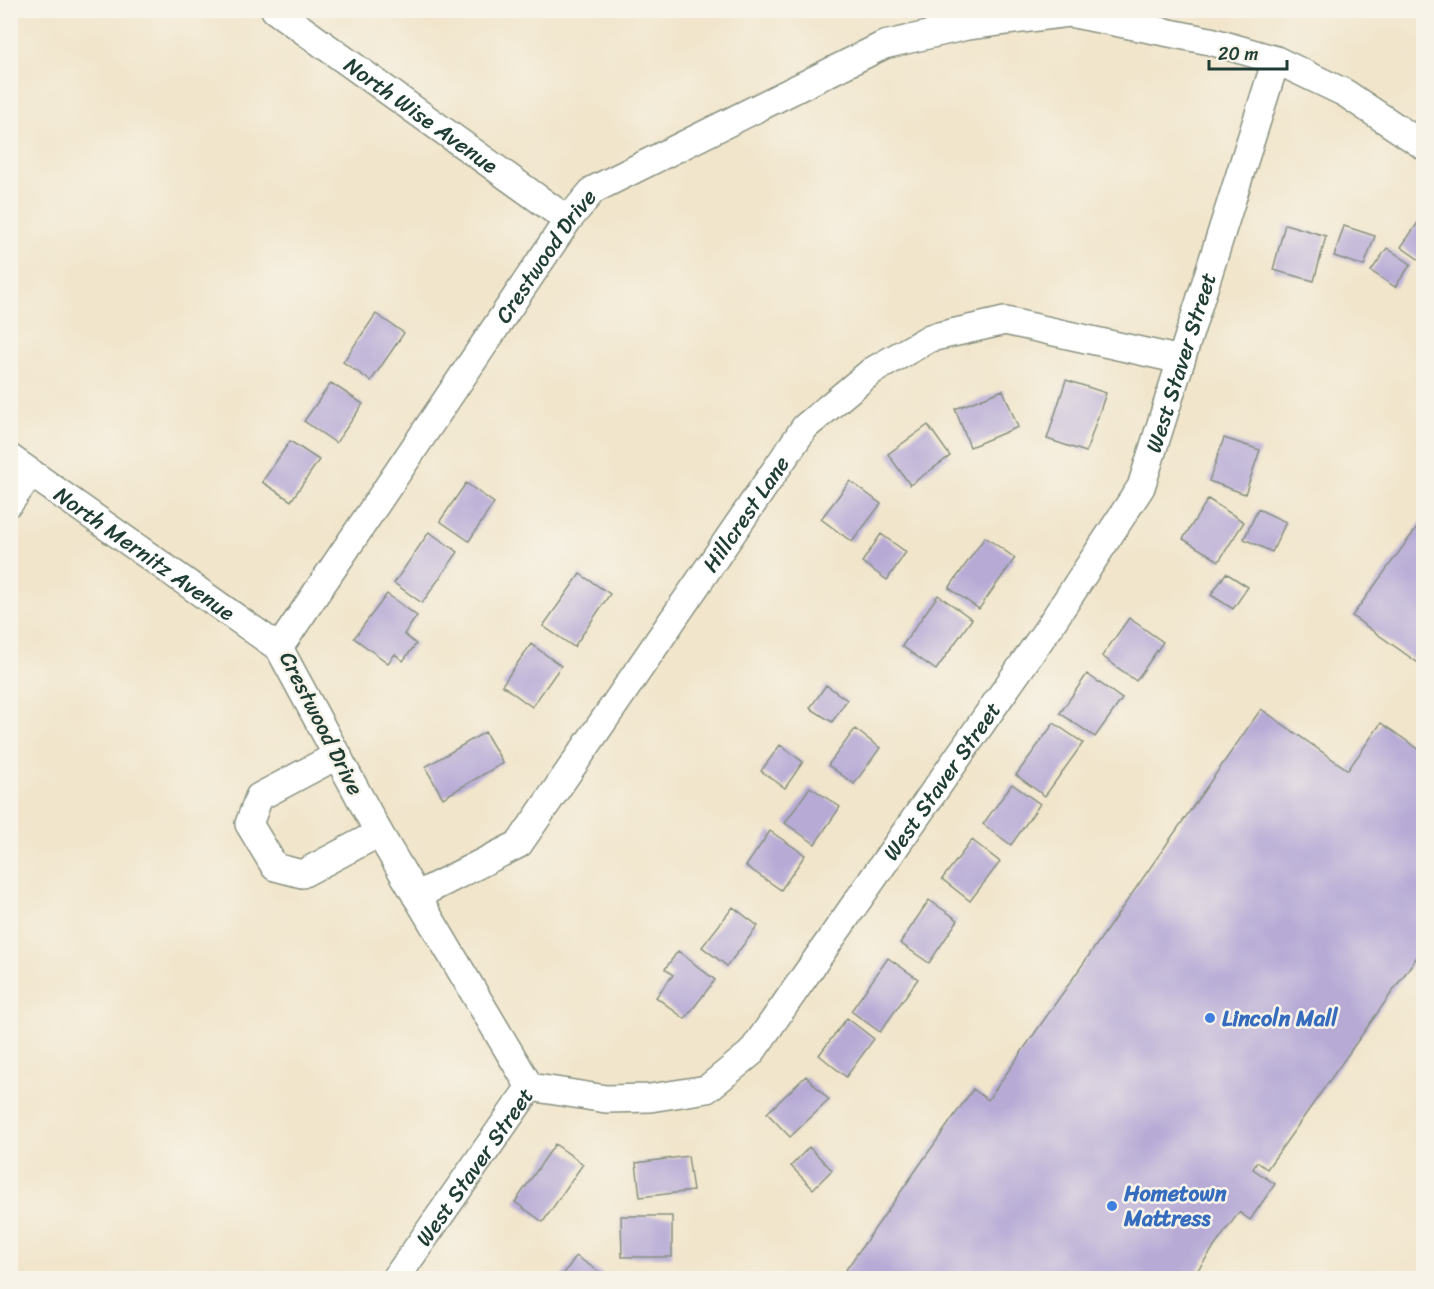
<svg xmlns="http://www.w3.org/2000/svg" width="1434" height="1289" font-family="Sriracha,sans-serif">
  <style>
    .building { fill: #b7abd6 }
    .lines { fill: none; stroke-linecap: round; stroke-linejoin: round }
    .minor-casing { stroke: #889180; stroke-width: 30 }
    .minor { stroke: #fff; stroke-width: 27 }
    .shop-dot { fill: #3f7fe0; stroke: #f7f3e8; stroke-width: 2 }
    .labels { text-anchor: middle; stroke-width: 5; stroke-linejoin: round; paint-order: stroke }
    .street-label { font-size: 22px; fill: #1f3d34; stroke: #f7f3e8 }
    .shop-label { font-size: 22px; font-weight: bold; fill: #366cbe; stroke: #f7f3e8; text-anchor: start }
  </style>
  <rect width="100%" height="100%" fill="#f7f3e8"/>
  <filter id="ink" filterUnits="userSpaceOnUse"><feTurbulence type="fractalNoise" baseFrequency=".0167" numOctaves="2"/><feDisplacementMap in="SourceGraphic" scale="12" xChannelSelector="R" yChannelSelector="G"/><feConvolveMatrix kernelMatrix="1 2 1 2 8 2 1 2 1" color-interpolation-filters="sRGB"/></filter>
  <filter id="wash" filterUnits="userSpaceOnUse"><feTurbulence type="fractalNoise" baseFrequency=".008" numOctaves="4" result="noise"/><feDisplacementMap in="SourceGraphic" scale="24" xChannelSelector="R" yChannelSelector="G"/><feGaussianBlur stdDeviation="1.35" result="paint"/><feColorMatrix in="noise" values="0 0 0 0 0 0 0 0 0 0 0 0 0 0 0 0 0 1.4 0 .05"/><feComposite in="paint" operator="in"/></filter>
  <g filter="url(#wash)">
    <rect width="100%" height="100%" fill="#f1e5cb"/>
    <g id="blocks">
      <path class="building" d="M 1422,217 L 1424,218 L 1424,263 L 1401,247 Z
        M 1285,224 L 1326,236 L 1314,281 L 1273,270 Z
        M 1344,226 L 1375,236 L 1364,266 L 1334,256 Z
        M 1387,248 L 1411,264 L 1395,287 L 1371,271 Z
        M 376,314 L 404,333 L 371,381 L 343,362 Z
        M 1066,380 L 1106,393 L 1086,452 L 1047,439 Z
        M 331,383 L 363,404 L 336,443 L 304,421 Z
        M 1003,390 L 1018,427 L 970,447 L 955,409 Z
        M 928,425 L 950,456 L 910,485 L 888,454 Z
        M 1224,438 L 1260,450 L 1245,494 L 1209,481 Z
        M 290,441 L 319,460 L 291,501 L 262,482 Z
        M 850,481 L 881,504 L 852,542 L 821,519 Z
        M 466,483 L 494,503 L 469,541 L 440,521 Z
        M 1208,499 L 1244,522 L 1219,561 L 1183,539 Z
        M 1258,509 L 1286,522 L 1272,552 L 1244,539 Z
        M 1424,518 L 1424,667 L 1352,616 Z
        M 429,532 L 458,552 L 422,603 L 394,583 Z
        M 881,534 L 906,552 L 887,580 L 862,562 Z
        M 985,537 L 1015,558 L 979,609 L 949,588 Z
        M 1226,573 L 1248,587 L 1233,609 L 1211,595 Z
        M 580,574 L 610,594 L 574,647 L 543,626 Z
        M 387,594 L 417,616 L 404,634 L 416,644 L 403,661 L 395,654 L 388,663 L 354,638 Z
        M 938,595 L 972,619 L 936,670 L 902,646 Z
        M 1129,618 L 1163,642 L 1136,681 L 1102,656 Z
        M 531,644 L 561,666 L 532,707 L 502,685 Z
        M 1087,674 L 1122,699 L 1095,737 L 1060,713 Z
        M 826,685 L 847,700 L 832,722 L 810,708 Z
        M 1261,709 L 1348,770 L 1381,723 L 1424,753 L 1424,947 L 1267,1169 L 1257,1162 L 1253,1169 L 1275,1184 L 1250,1220 L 1239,1212 L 1192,1278 L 840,1278 L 973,1089 L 988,1100 Z
        M 1054,723 L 1083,743 L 1045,796 L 1016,775 Z
        M 855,729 L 880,748 L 854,784 L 828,765 Z
        M 485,732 L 503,763 L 443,798 L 425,767 Z
        M 780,745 L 803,762 L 785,788 L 761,771 Z
        M 1012,784 L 1040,804 L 1011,845 L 983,824 Z
        M 810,787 L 840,807 L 815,844 L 785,823 Z
        M 770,831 L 805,855 L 781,890 L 746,866 Z
        M 972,840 L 1000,862 L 970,901 L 942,879 Z
        M 929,900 L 958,920 L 929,963 L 900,943 Z
        M 733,907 L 758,926 L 727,966 L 702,947 Z
        M 678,951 L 715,980 L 685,1019 L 656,997 L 673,975 L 665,969 Z
        M 888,958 L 918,979 L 880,1032 L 851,1011 Z
        M 847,1018 L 874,1039 L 846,1077 L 819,1055 Z
        M 806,1076 L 829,1100 L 790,1137 L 767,1113 Z
        M 555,1144 L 583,1164 L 543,1222 L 515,1202 Z
        M 809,1147 L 832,1170 L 813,1189 L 791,1166 Z
        M 688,1156 L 693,1191 L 640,1197 L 636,1163 Z
        M 621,1216 L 672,1216 L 672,1257 L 622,1257 Z
        M 576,1256 L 608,1278 L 561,1278 Z"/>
    </g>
  </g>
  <g filter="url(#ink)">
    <use href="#blocks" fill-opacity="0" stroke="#889180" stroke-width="1.5"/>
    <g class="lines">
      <g class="minor-casing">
        <g id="minor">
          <path id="s1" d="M 275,10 L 568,220"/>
          <path id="s2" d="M 10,458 L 279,648"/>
          <path d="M 10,502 L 31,473"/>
          <path d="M 338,755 L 259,797 L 249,824 L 275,867 L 302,874 L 379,833"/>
          <path id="s3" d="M 416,896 L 519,844 L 805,427 L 872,371 L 930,338 L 1005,321 L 1181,360"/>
          <path id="s4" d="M 530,1087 L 379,833 L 279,648 L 568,220 L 593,190 L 884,45 L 967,26 L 1069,13 L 1210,41 L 1276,60 L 1345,93 L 1424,146"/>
          <path id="s5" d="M 396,1278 L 530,1087 L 606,1099 L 650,1098 L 707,1089 L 751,1053 L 1049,627 L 1141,487 L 1276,60"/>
        </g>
      </g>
      <use href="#minor" class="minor"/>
    </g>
  </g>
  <g class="shop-dot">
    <circle cx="1210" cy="1018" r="6"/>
    <circle cx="1112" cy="1206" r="6"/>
  </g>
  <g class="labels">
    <g class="street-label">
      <text dy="8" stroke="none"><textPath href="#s1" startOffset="180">North Wise Avenue</textPath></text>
      <text dy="8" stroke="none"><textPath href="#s4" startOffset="980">Crestwood Drive</textPath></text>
      <text dy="8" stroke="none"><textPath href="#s5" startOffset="1287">West Staver Street</textPath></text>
      <text dy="8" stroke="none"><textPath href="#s3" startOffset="516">Hillcrest Lane</textPath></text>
      <text dy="8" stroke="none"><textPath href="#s2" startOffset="165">North Mernitz Avenue</textPath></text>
      <text transform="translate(322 723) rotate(63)" y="8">Crestwood Drive</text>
      <text dy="8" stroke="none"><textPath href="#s5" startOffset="801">West Staver Street</textPath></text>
      <text dy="8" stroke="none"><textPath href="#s5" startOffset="136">West Staver Street</textPath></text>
    </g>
    <g class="shop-label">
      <text x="1222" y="1026">Lincoln Mall</text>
      <text x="1124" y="1201">Hometown<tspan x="1124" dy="25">Mattress</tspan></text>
    </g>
  </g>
  <rect width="1434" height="1289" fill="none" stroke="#f7f3e8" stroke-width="36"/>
  <path d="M1209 60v9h78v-9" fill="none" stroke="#1f3d34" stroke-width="3"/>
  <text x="1218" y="60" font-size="18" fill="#1f3d34" stroke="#f7f3e8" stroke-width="4.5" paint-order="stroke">20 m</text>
</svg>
